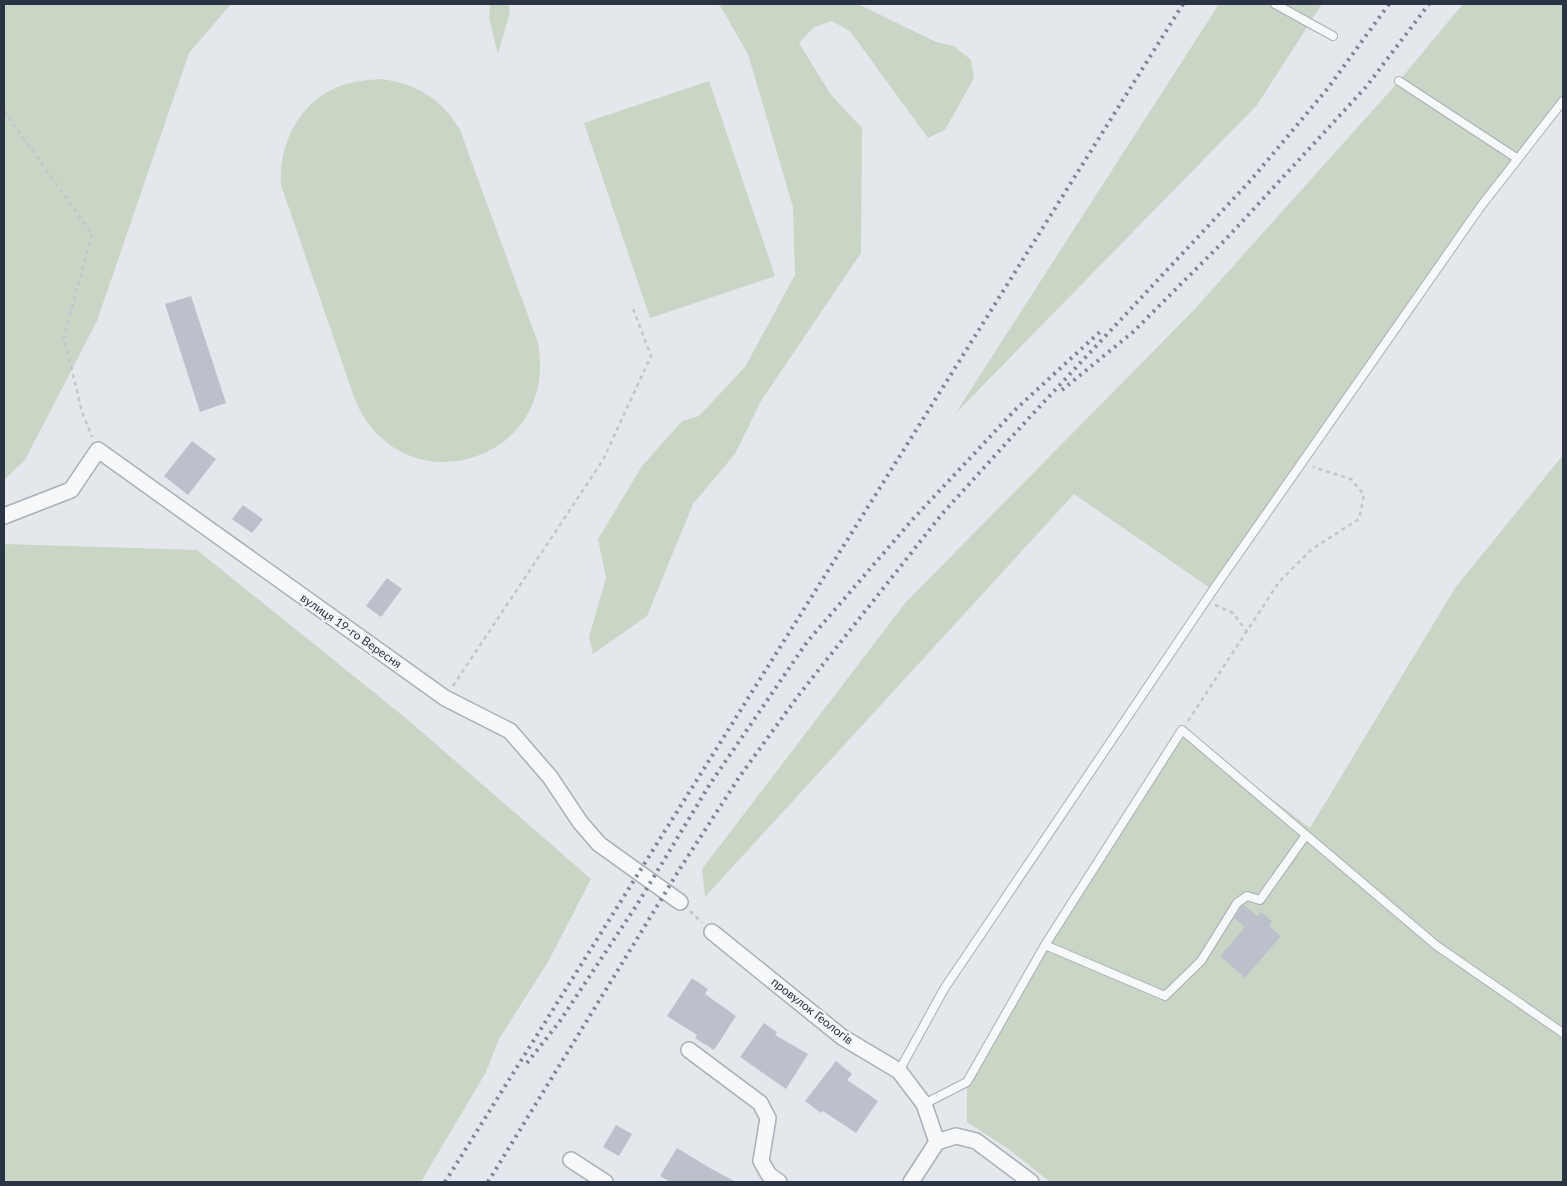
<svg xmlns="http://www.w3.org/2000/svg" width="1567" height="1186" font-family="Lato,sans-serif">
  <style>
    .green { fill: #c9d6c5 }
    .building { fill: #bbc0ca }
    .lines { fill: none; stroke-linecap: round; stroke-linejoin: round }
    .service-casing { stroke: #a9aeb7; stroke-width: 10 }
    .minor-casing { stroke: #a9aeb7; stroke-width: 18 }
    .path { stroke: #c2c5cb; stroke-width: 2.5; stroke-dasharray: 4 4; stroke-linecap: butt }
    .service { stroke: #f7f8fa; stroke-width: 8 }
    .minor { stroke: #f7f8fa; stroke-width: 15 }
    .rail { stroke: #7d8696; stroke-width: 4; stroke-dasharray: 2.5 5; stroke-linecap: butt }
    .labels { text-anchor: middle; stroke-width: 4.5; stroke-linejoin: round; paint-order: stroke }
    .street-label { font-size: 12px; fill: #2b3445; stroke: #f4f6f9 }
  </style>
  <rect width="100%" height="100%" fill="#e4e7ec"/>
  <path class="green" d="M 4,4 L 231,4 L 189,53 L 97,321 L 25,460 L 4,480 Z
    M 490,4 L 508,4 L 510,12 L 498,54 L 489,18 Z
    M 719,4 L 858,4 L 936,42 L 954,46 L 971,60 L 974,78 L 945,130 L 928,138 L 850,31 L 832,21 L 814,27 L 799,43 L 831,95 L 862,128 L 861,253 L 761,401 L 735,454 L 693,504 L 647,616 L 593,654 L 589,637 L 606,578 L 598,539 L 642,466 L 682,421 L 699,416 L 745,367 L 795,275 L 793,207 L 748,54 Z
    M 1219,4 L 1322,4 L 1257,105 L 955,414 Z
    M 1463,4 L 1563,4 L 1563,101 L 1481,206 L 1213,590 L 1074,494 L 705,897 L 702,869 L 906,602 L 1193,311 L 1399,81 Z
    M 381,79 C 417,84 441,98 460,130 L 538,343 C 560,463 402,510 355,400 L 281,185 C 278,143 301,99 343,85 C 355,81 368,80 381,79 Z
    M 709,81 L 775,276 L 650,318 L 584,123 Z
    M 1563,455 L 1563,1182 L 1050,1182 L 1007,1148 L 967,1122 L 967,1082 L 1045,945 L 1182,730 L 1310,828 L 1455,588 Z
    M 4,544 L 197,550 L 407,719 L 591,879 L 548,962 L 499,1039 L 486,1072 L 421,1182 L 4,1182 Z"/>
  <path class="building" d="M 191,296 L 226,403 L 200,412 L 165,304 Z
    M 192,441 L 216,459 L 188,495 L 164,476 Z
    M 243,505 L 263,519 L 252,533 L 232,519 Z
    M 387,578 L 402,589 L 381,617 L 366,606 Z
    M 1244,905 L 1257,916 L 1261,912 L 1272,921 L 1269,926 L 1281,936 L 1245,978 L 1220,956 L 1245,927 L 1234,918 L 1241,907 Z
    M 692,978 L 708,989 L 705,994 L 736,1016 L 714,1050 L 695,1038 L 697,1035 L 667,1016 Z
    M 764,1023 L 777,1032 L 775,1035 L 808,1054 L 786,1089 L 740,1057 Z
    M 836,1061 L 852,1074 L 847,1080 L 878,1101 L 856,1133 L 823,1111 L 821,1113 L 805,1101 Z
    M 616,1125 L 632,1134 L 619,1156 L 603,1147 Z
    M 677,1148 L 710,1168 L 736,1182 L 670,1182 L 660,1176 Z"/>
  <g class="lines">
    <g class="service-casing">
      <path id="service" d="M 1275,4 L 1333,36
        M 1399,81 L 1518,159
        M 1045,945 L 1165,996 L 1201,961 L 1237,903 L 1247,896 L 1260,900 L 1306,835
        M 899,1071 L 944,989 L 1213,590 L 1481,206 L 1563,101
        M 924,1104 L 967,1082 L 1045,945 L 1182,730 L 1437,946 L 1563,1033"/>
    </g>
    <g class="minor-casing">
      <path id="minor" d="M 4,516 L 71,490 L 98,450 L 445,698 L 510,731 L 550,777 L 580,822 L 599,844 L 680,902
        M 712,932 L 842,1037 L 899,1071 L 924,1104 L 937,1142
        M 689,1050 L 760,1103 L 768,1118 L 761,1161 L 769,1175 L 779,1182
        M 937,1142 L 956,1136 L 976,1141 L 1031,1182
        M 571,1160 L 605,1182
        M 911,1182 L 937,1142"/>
    </g>
    <path class="path" d="M 4,111 L 92,234 L 64,337 L 82,412 L 92,437
      M 1215,605 L 1233,613 L 1247,632
      M 453,686 L 603,460 L 651,356 L 632,306
      M 1188,721 L 1279,582 L 1312,549 L 1359,519 L 1364,495 L 1351,479 L 1313,467
      M 690,911 L 702,923"/>
    <use href="#service" class="service"/>
    <use href="#minor" class="minor"/>
    <path class="rail" d="M 1062,390 L 1133,332 L 1226,239 L 1366,87 L 1429,4
      M 527,1063 L 560,1021 L 638,903 L 710,784 L 807,642 L 913,519 L 1016,409 L 1103,329
      M 445,1182 L 1183,4
      M 488,1182 L 681,867 L 740,776 L 798,696 L 942,514 L 1028,419 L 1251,180 L 1328,88 L 1389,4"/>
  </g>
  <g class="labels">
    <g class="street-label">
      <text transform="translate(351 631) rotate(35)" y="4">вулиця 19-го Вересня</text>
      <text transform="translate(812 1011) rotate(38)" y="4">провулок Геологів</text>
    </g>
  </g>
  <rect width="1567" height="1186" fill="none" stroke="#2b3445" stroke-width="10"/>
</svg>
